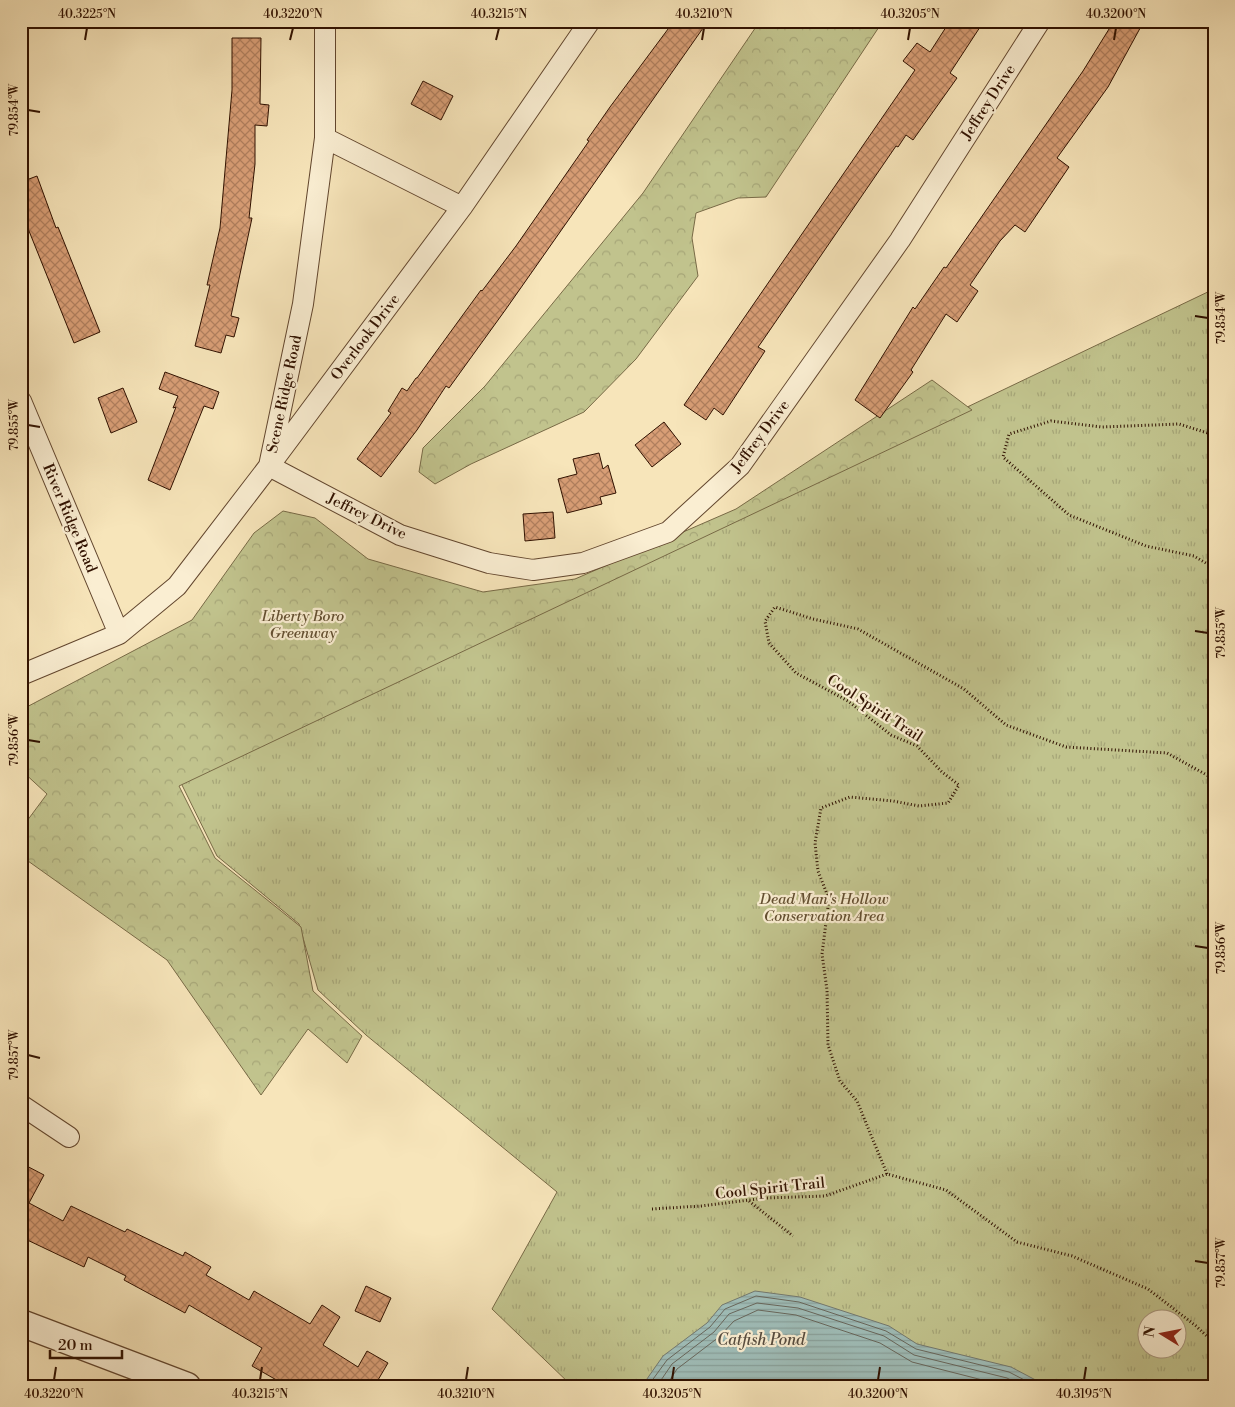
<svg xmlns="http://www.w3.org/2000/svg" width="1235" height="1407" font-family="'Libre Bodoni',serif">
  <style>
    .grass { fill: url(#grass-tufts); stroke: #786a46; fill-rule: evenodd }
    .forest { fill: url(#forest-crowns); stroke: #786a46 }
    .water { fill: url(#water-rules); stroke: #73786e }
    .lines { fill: none; stroke-linecap: round; stroke-linejoin: round }
    .shore { stroke: #68675c; stroke-width: 1 }
    .building { fill: url(#building-cross-hatch); stroke: #301100 }
    .minor-casing { stroke: #62462e; stroke-width: 22 }
    .tertiary-casing { stroke: #62462e; stroke-width: 29 }
    .path { stroke: #301100; stroke-width: 3; stroke-dasharray: 1 2.5; stroke-linecap: butt }
    .minor { stroke: #faeed2; stroke-width: 20 }
    .tertiary { stroke: #faeed2; stroke-width: 26 }
    .ticks { fill: none; stroke: #301100; stroke-width: 2 }
    .labels { text-anchor: middle; stroke-width: 4.5; stroke-linejoin: round; paint-order: stroke }
    .street-label { font-size: 15px; fill: #301100; stroke: #faeed2 }
    .park-label { font-size: 15px; font-style: italic; fill: #634f31; stroke: #faeed2 }
    .water-label { font-size: 16px; font-style: italic; fill: #574d40; stroke: #faeed2 }
    .neatline { fill: none; stroke: #301100; stroke-width: 2 }
    .ticks-label { font-size: 12px; text-anchor: middle; fill: #301100 }
  </style>
  <defs>
    <pattern id="grass-tufts" width="24" height="20" patternUnits="userSpaceOnUse" patternTransform="scale(1.25)"><rect width="24" height="20" fill="#c1c38d"/><path d="M3 7l-1-3M5 7V3M7 7l1-3M15 17l-1-3M17 17v-4M19 17l1-3" fill="none" stroke="#a6a678"/></pattern>
    <pattern id="forest-crowns" width="20" height="18" patternUnits="userSpaceOnUse" patternTransform="scale(1.25)"><rect width="20" height="18" fill="#c1c38d"/><path d="M2 6a3 3 0 1 1 6 0M12 15a3 3 0 1 1 6 0" fill="none" stroke="#a6a678"/></pattern>
    <pattern id="water-rules" width="6" height="5" patternUnits="userSpaceOnUse" patternTransform="scale(1.25)"><rect width="6" height="5" fill="#9fbdb8"/><path d="M0 2.5h6" fill="none" stroke="#89a19c"/></pattern>
    <pattern id="building-cross-hatch" width="8" height="8" patternUnits="userSpaceOnUse" patternTransform="scale(1.25)"><rect width="8" height="8" fill="#d89e76"/><path d="M0 0l8 8M0 8l8-8" fill="none" stroke="#b07f5e"/></pattern>
  </defs>
  <rect width="100%" height="100%" fill="#f7e5ba"/>
  <filter id="stains"><feTurbulence type="fractalNoise" baseFrequency=".004" numOctaves="4"/><feColorMatrix values="0 0 0 0 .2 0 0 0 0 .09 0 0 0 0 .02 0 0 0 .5 -.17"/></filter>
  <radialGradient id="worn" r=".72"><stop offset=".6" stop-color="#630" stop-opacity="0"/><stop offset="1" stop-color="#630" stop-opacity=".3"/></radialGradient>
  <path class="grass" d="M 1214,289 L 1214,1386 L 572,1386 L 492,1309 L 557,1192 L 366,1035 L 318,990 L 299,924 L 217,856 L 181,783 ZM 1148,1320 L 1178,1320 L 1178,1350 L 1148,1350 Z"/>
  <path class="forest" d="M 760,21 L 883,21 L 766,197 L 738,198 L 696,213 L 692,238 L 698,276 L 636,359 L 584,412 L 471,464 L 435,484 L 419,472 L 423,448 L 485,386 L 643,193 Z
    M 932,380 L 972,410 L 179,786 L 215,858 L 301,927 L 313,991 L 362,1036 L 347,1063 L 308,1029 L 261,1095 L 167,960 L 21,856 L 21,829 L 47,794 L 21,770 L 21,710 L 192,620 L 254,533 L 283,511 L 315,518 L 368,559 L 483,592 L 575,579 L 736,509 Z"/>
  <path class="water" d="M 755,1291 L 800,1297 L 889,1326 L 917,1344 L 1011,1367 L 1047,1386 L 642,1386 L 663,1356 L 707,1323 L 722,1305 Z"/>
  <g class="lines">
    <path class="shore" d="M 648,1386 L 667,1360 L 710,1327 L 725,1309 L 756,1296 L 799,1302 L 886,1331 L 916,1349 L 1009,1372 L 1036,1386
      M 657,1386 L 672,1364 L 714,1332 L 729,1314 L 757,1303 L 798,1308 L 884,1336 L 914,1355 L 1007,1378 L 1022,1386
      M 666,1386 L 677,1369 L 719,1337 L 734,1321 L 758,1310 L 796,1315 L 880,1343 L 912,1362 L 1006,1386"/>
  </g>
  <path class="building" d="M 674,21 L 708,21 L 506,309 L 449,388 L 446,386 L 417,430 L 381,477 L 357,459 L 391,413 L 388,411 L 402,388 L 407,391 L 416,378 L 417,378 L 481,290 L 482,291 L 516,246 L 589,141 L 587,140 L 610,107 Z
    M 950,21 L 984,21 L 950,73 L 957,78 L 913,140 L 906,135 L 898,147 L 896,146 L 761,343 L 758,347 L 765,351 L 723,415 L 714,408 L 706,420 L 684,405 L 915,70 L 903,61 L 917,43 L 930,52 Z
    M 1114,21 L 1144,21 L 1108,87 L 1057,158 L 1069,167 L 1025,232 L 1015,225 L 1000,241 L 970,285 L 978,291 L 957,322 L 946,314 L 911,370 L 913,372 L 880,418 L 855,400 L 913,307 L 915,309 L 944,267 L 946,268 L 1083,71 Z
    M 232,38 L 261,38 L 260,104 L 269,105 L 267,126 L 255,125 L 255,164 L 249,218 L 252,218 L 231,316 L 239,318 L 234,337 L 226,335 L 221,353 L 195,346 L 210,285 L 207,285 L 220,228 L 232,90 Z
    M 423,81 L 453,96 L 441,120 L 411,104 Z
    M 37,176 L 56,228 L 58,227 L 100,332 L 74,343 L 25,221 L 21,222 L 21,182 Z
    M 165,372 L 219,392 L 213,409 L 204,406 L 170,490 L 148,480 L 176,407 L 173,408 L 178,396 L 159,389 Z
    M 123,388 L 137,422 L 111,433 L 98,398 Z
    M 664,422 L 681,444 L 652,467 L 635,445 Z
    M 599,453 L 603,469 L 608,465 L 616,493 L 600,497 L 602,504 L 567,513 L 558,479 L 577,474 L 573,459 Z
    M 553,512 L 555,538 L 525,541 L 523,514 Z
    M 21,1163 L 44,1175 L 29,1203 L 63,1221 L 71,1206 L 125,1232 L 127,1229 L 183,1256 L 185,1252 L 211,1267 L 206,1275 L 249,1300 L 254,1291 L 310,1324 L 322,1305 L 340,1317 L 323,1345 L 358,1367 L 367,1351 L 388,1363 L 378,1380 L 388,1386 L 287,1386 L 252,1366 L 262,1348 L 189,1305 L 185,1313 L 124,1280 L 126,1276 L 88,1257 L 84,1267 L 21,1237 Z
    M 366,1286 L 391,1298 L 380,1322 L 355,1311 Z"/>
  <g class="lines">
    <g class="minor-casing">
      <path id="minor" d="M 590,21 L 462,207 L 269,466 L 400,535 L 489,563 L 533,570 L 583,563 L 668,532 L 740,466 L 900,240 L 1040,21
        M 325,138 L 462,207
        M 21,401 L 119,634
        M 21,675 L 119,634 L 177,586 L 269,466 L 303,304 L 325,138 L 325,21
        M 21,1105 L 69,1137"/>
    </g>
    <g class="tertiary-casing">
      <path id="tertiary" d="M 21,1323 L 187,1386"/>
    </g>
    <path class="path" d="M 1214,435 L 1179,424 L 1102,427 L 1051,421 L 1009,434 L 1003,457 L 1069,515 L 1146,546 L 1194,556 L 1214,568
      M 887,1174 L 857,1101 L 840,1081 L 828,1045 L 827,990 L 822,954 L 829,899 L 818,871 L 815,843 L 821,808 L 850,797 L 893,801 L 919,806 L 948,803 L 959,785 L 942,772 L 917,746 L 891,735 L 848,701 L 796,673 L 769,643 L 765,621 L 775,607 L 813,619 L 858,629 L 964,689 L 1006,725 L 1066,747 L 1167,753 L 1214,779
      M 749,1201 L 793,1236
      M 652,1209 L 701,1206 L 766,1198 L 825,1196 L 887,1174 L 946,1190 L 1017,1242 L 1072,1256 L 1148,1289 L 1196,1326 L 1214,1343"/>
    <use href="#minor" class="minor"/>
    <use href="#tertiary" class="tertiary"/>
  </g>
  <path class="ticks" d="M 85,40 L 87,28M 290,40 L 293,28M 496,40 L 499,28M 702,40 L 704,28M 908,40 L 910,28M 1114,40 L 1116,28M 28,110 L 40,112M 1195,316 L 1208,318M 28,425 L 40,427M 1195,631 L 1208,633M 28,740 L 40,742M 1195,946 L 1208,948M 28,1055 L 40,1058M 1195,1261 L 1208,1263M 54,1380 L 56,1367M 260,1380 L 262,1367M 466,1380 L 468,1367M 672,1380 L 674,1367M 878,1380 L 880,1367M 1084,1380 L 1086,1367"/>
  <g class="labels">
    <g class="street-label">
      <text transform="translate(988 102) rotate(-57)" y="5">Jeffrey Drive</text>
      <text transform="translate(365 337) rotate(-53)" y="5">Overlook Drive</text>
      <text transform="translate(284 394) rotate(-78)" y="5">Scene Ridge Road</text>
      <text transform="translate(760 436) rotate(-53)" y="5">Jeffrey Drive</text>
      <text transform="translate(367 516) rotate(26)" y="5">Jeffrey Drive</text>
      <text transform="translate(70 518) rotate(67)" y="5">River Ridge Road</text>
      <text transform="translate(875 708) rotate(33)" y="5">Cool Spirit Trail</text>
      <text transform="translate(770 1188) rotate(-6)" y="5">Cool Spirit Trail</text>
    </g>
    <g class="park-label">
      <text x="303" y="621">Liberty Boro<tspan x="303" dy="17">Greenway</tspan></text>
      <text x="824" y="904">Dead Man's Hollow<tspan x="824" dy="17">Conservation Area</tspan></text>
    </g>
    <g class="water-label">
      <text x="761" y="1345">Catfish Pond</text>
    </g>
  </g>
  <rect width="1235" height="1407" fill="none" stroke="#f7e5ba" stroke-width="55"/>
  <g transform="translate(1162 1334) rotate(280)"><circle r="24" fill="#faeed2" stroke="#a9967e"/>
  <path d="M0-4L9 19L0 12L-9 19Z" fill="#8f2418"/>
  <text y="-8" font-size="14" font-weight="bold" text-anchor="middle" fill="#301100">N</text>
  </g>
  <path d="M50 1350v8h72v-8" fill="none" stroke="#301100" stroke-width="2.5"/>
  <text x="58" y="1350" font-size="15" fill="#301100" stroke="#faeed2" stroke-width="4" paint-order="stroke">20 m</text>
  <rect x="28" y="28" width="1180" height="1352" class="neatline"/>
  <g class="ticks-label">
    <text x="87" y="18">40.3225°N</text>
    <text x="293" y="18">40.3220°N</text>
    <text x="499" y="18">40.3215°N</text>
    <text x="704" y="18">40.3210°N</text>
    <text x="910" y="18">40.3205°N</text>
    <text x="1116" y="18">40.3200°N</text>
    <text transform="translate(14 110) rotate(-90)" y="4">79.854°W</text>
    <text transform="translate(1221 318) rotate(-90)" y="4">79.854°W</text>
    <text transform="translate(14 425) rotate(-90)" y="4">79.855°W</text>
    <text transform="translate(1221 633) rotate(-90)" y="4">79.855°W</text>
    <text transform="translate(14 740) rotate(-90)" y="4">79.856°W</text>
    <text transform="translate(1221 948) rotate(-90)" y="4">79.856°W</text>
    <text transform="translate(14 1055) rotate(-90)" y="4">79.857°W</text>
    <text transform="translate(1221 1263) rotate(-90)" y="4">79.857°W</text>
    <text x="54" y="1398">40.3220°N</text>
    <text x="260" y="1398">40.3215°N</text>
    <text x="466" y="1398">40.3210°N</text>
    <text x="672" y="1398">40.3205°N</text>
    <text x="878" y="1398">40.3200°N</text>
    <text x="1084" y="1398">40.3195°N</text>
  </g>
  <rect width="100%" height="100%" filter="url(#stains)"/>
  <rect width="100%" height="100%" fill="url(#worn)"/>
</svg>
